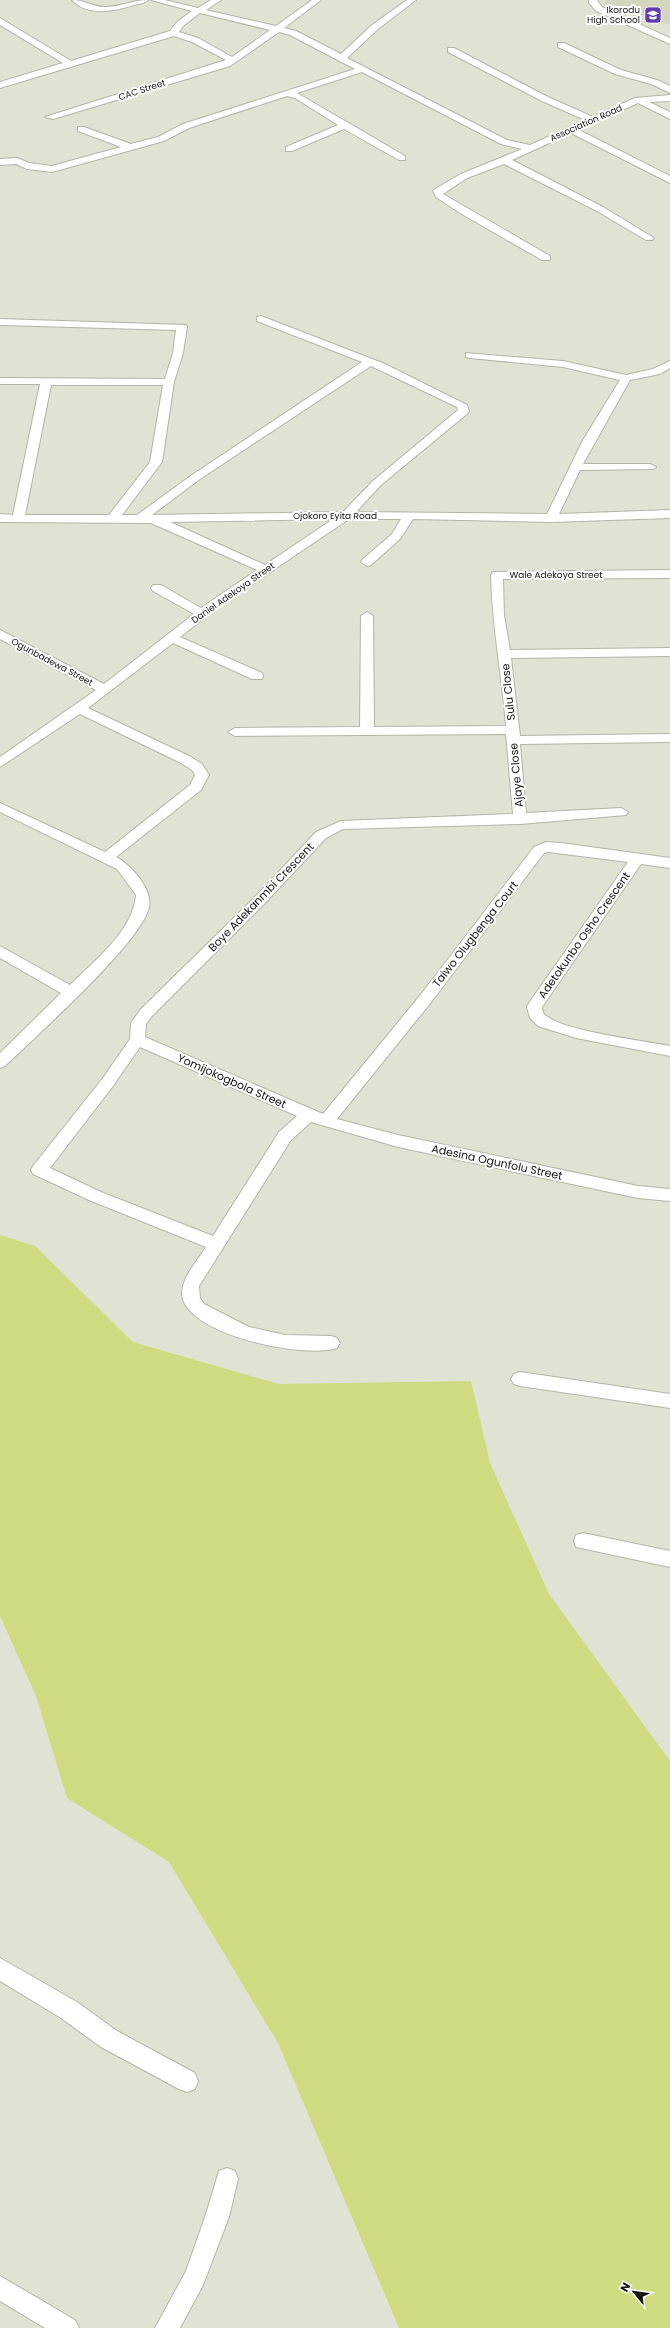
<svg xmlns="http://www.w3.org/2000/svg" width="670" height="2328" font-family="Poppins,sans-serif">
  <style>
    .built { fill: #d3d7c0 }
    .green { fill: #cedb80 }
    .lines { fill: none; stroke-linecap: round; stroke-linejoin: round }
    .street-casing { stroke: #b2b5a6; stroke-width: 2 }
    .street { fill: #fff; fill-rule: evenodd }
    .labels { text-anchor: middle; stroke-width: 4; stroke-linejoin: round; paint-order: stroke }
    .far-poi-label { font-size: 9px; fill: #13140e; stroke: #fff; text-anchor: end }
    .far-street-label { font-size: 9px; fill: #13140e; stroke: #fff }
    .street-label { font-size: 11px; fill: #13140e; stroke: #fff }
  </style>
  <rect width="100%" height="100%" fill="#e0e3d3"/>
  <path class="built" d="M 607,0 L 670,0 L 670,25 L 603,4 Z"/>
  <path class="green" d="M 0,1235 L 35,1246 L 133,1342 L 279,1384 L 471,1381 L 490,1463 L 549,1594 L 670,1761 L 670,2328 L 399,2328 L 278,2043 L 169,1862 L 67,1798 L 36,1696 L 0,1616 Z"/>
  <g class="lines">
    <g class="street-casing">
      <path id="street" d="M 72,0 C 84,0 93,7 105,7 C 120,7 133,0 148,0 C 145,3 139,4 134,5 C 115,11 88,17 72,0 Z
        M 151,0 L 165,0 L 198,8 L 211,0 L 221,0 L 206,10 L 276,26 L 312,0 L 321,0 L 284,28 L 296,31 L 341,54 L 372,25 L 407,0 L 416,0 L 378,29 L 347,58 L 507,140 L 530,145 L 585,120 L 542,101 L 448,52 L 448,48 L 454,48 L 548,97 L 593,117 L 635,98 L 670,95 L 670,101 L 649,102 L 670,112 L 670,119 L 638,103 L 579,130 L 670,176 L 670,183 L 571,133 L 512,160 L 603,207 L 654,238 L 652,240 L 646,240 L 597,211 L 504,164 L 467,178 L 443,194 L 550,256 L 550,260 L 542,260 L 460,213 L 436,197 L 433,191 L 435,189 L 461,174 L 522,149 L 501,144 L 362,72 L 297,93 L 405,156 L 405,160 L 399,160 L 344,129 L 292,151 L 286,151 L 286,147 L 338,125 L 295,98 L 287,96 L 189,128 L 164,141 L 52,172 L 27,169 L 16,164 L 0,165 L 0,159 L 17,158 L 29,163 L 52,166 L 121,147 L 78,131 L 78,127 L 84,127 L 131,144 L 158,137 L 183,124 L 355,69 L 290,35 L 279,32 L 230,66 L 53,119 L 45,117 L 226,60 L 192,42 L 174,36 L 0,88 L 0,82 L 63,63 L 0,25 L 0,18 L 71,61 L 170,31 L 177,22 L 192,11 ZM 200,13 L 270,30 L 232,57 L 198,38 L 179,32 L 183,26 Z
        M 589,0 L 597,0 L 602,7 L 670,38 L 670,44 L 596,11 L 589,3 Z
        M 558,43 L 564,43 L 621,70 L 657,80 L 670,86 L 670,93 L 651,84 L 615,74 L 558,47 Z
        M 261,316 L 385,364 L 467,405 L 469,411 L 468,413 L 381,485 L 356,512 L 547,514 L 583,440 L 620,380 L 563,367 L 470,358 L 466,357 L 466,353 L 563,361 L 626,375 L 653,369 L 670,361 L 670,368 L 660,374 L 630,380 L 583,464 L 650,464 L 656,467 L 654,469 L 580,470 L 559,514 L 670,510 L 670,518 L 551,522 L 413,519 L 400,539 L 371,565 L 367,566 L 361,562 L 363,559 L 392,534 L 401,519 L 349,519 L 217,608 L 180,637 L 262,673 L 263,676 L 262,679 L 252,679 L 173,643 L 88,708 L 191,757 L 202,764 L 209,775 L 201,790 L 116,857 C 131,865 153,889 149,907 C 142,942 35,1037 5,1066 L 0,1068 L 0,1053 L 61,993 L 0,958 L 0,946 L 70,985 C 94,961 133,931 136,895 L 117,869 L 0,812 L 0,803 L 105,852 L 190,785 L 195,775 L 192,770 L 181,763 L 80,714 L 0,767 L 0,757 L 96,690 L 0,639 L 0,630 L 104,684 L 194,614 L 153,591 L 151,588 L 153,585 L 161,585 L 201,608 L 257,570 L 151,523 L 0,522 L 0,514 L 13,515 L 40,384 L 0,384 L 0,378 L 165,379 L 173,353 L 176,330 L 2,325 L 0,325 L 0,319 L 186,325 L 187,327 L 183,353 L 174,382 L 162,462 L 122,515 L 137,515 L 192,475 L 362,362 L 257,321 L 257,317 ZM 371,366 L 457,407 L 458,410 L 373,481 L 343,512 L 152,515 L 200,479 ZM 51,385 L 163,385 L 150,462 L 109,515 L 25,515 ZM 333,519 L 265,565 L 170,522 Z
        M 670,570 L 670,578 L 503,579 L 504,615 L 510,650 L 670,648 L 670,656 L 511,658 L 520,736 L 670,734 L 670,742 L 520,744 L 526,813 L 621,808 L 628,812 L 626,815 L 520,824 L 343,829 L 326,838 L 265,903 L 151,1017 L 146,1024 L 145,1037 L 323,1114 L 422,993 L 534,847 L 546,842 L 561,843 L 670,858 L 670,868 L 641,864 L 542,1007 C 542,1012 544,1015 548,1017 C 566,1031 644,1041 670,1046 L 670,1056 L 576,1038 L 538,1026 L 530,1018 L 527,1007 L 529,1003 L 628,862 L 548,852 L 544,853 L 432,1001 L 337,1119 L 398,1135 L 638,1186 L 670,1189 L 670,1201 L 638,1198 L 398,1147 L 311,1122 L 291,1140 L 199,1286 L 200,1298 L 204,1304 L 249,1327 L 285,1335 L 331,1336 L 337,1338 L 340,1343 L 337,1348 C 305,1359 186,1335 182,1295 C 181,1278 198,1260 206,1247 L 89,1200 L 33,1174 L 31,1170 L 33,1166 L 103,1078 L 130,1039 L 131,1023 L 141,1009 L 255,897 L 316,832 L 341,821 L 513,814 L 506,734 L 235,736 L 228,732 L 235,728 L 360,727 L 361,616 L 367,612 L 373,616 L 374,727 L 506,726 C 502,675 492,626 491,575 L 493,572 ZM 140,1047 L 297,1116 L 279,1132 L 213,1236 L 101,1192 L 50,1168 L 113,1086 Z
        M 520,1372 L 670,1394 L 670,1408 L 520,1386 L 514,1384 L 511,1379 L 514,1374 Z
        M 583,1533 L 670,1551 L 670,1567 L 576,1547 L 574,1541 L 576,1535 Z
        M 0,1958 L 77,2002 L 117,2031 L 195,2073 L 198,2081 L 195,2089 L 187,2092 L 179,2089 L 101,2047 L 61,2018 L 0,1981 Z
        M 227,2168 L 235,2171 L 238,2179 L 229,2217 L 203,2285 L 180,2328 L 155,2328 L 186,2271 L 205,2217 L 219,2171 Z
        M 0,2276 L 75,2320 L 79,2328 L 45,2328 L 0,2301 Z"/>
    </g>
    <use href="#street" class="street"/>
  </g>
  <defs>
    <g id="school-square" transform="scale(0.9)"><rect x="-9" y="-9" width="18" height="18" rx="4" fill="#5f3ab2" stroke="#fff"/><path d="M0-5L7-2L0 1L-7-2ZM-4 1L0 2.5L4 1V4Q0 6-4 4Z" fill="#fff"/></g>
  </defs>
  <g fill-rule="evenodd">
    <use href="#school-square" x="653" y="15"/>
  </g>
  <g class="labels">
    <g class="far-poi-label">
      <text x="640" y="13">Ikorodu<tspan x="640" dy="10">High School</tspan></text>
    </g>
    <g class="far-street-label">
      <text transform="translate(142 90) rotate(-18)" y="3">CAC Street</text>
      <text transform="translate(586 123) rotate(-24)" y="3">Association Road</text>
      <text x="335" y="519">Ojokoro Eyita Road</text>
      <text x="556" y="578">Wale Adekoya Street</text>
      <text transform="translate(233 593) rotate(-35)" y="3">Daniel Adekoya Street</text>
      <text transform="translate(52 662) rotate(28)" y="3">Ogunbadewa Street</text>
    </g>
    <g class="street-label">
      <text transform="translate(508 692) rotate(-96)" y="4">Sulu Close</text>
      <text transform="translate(516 775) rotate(-95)" y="4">Ajaye Close</text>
      <text transform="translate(261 897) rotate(-46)" y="4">Boye Adekanmbi Crescent</text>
      <text transform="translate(475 934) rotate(-52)" y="4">Taiwo Olugbenga Court</text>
      <text transform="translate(584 935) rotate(-55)" y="4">Adetokunbo Osho Crescent</text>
      <text transform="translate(232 1081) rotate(24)" y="4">Yomijokogbola Street</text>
      <text transform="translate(497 1162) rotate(12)" y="4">Adesina Ogunfolu Street</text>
    </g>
  </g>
  <g transform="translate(634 2292) rotate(299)" stroke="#ffffff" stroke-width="3" paint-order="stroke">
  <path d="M0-3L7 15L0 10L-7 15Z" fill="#13140e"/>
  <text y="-6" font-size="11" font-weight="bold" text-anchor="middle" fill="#13140e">N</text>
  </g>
</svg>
